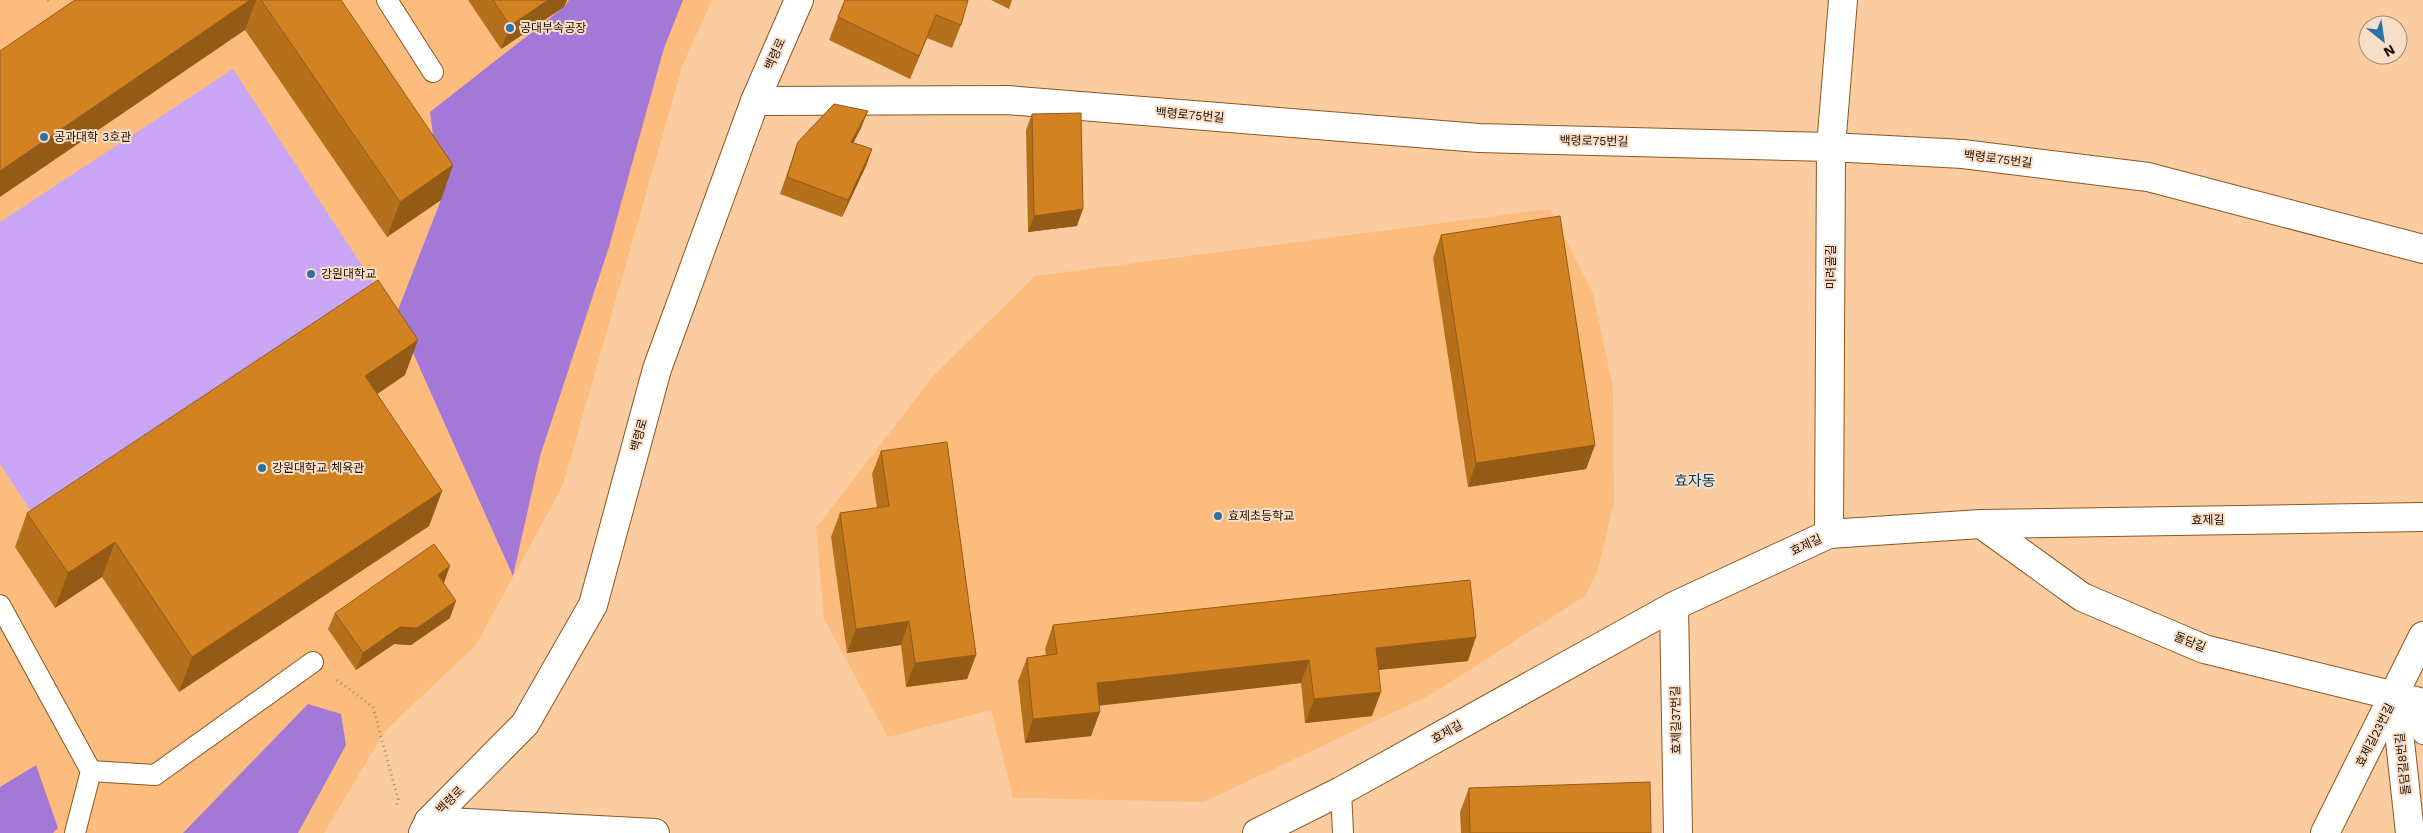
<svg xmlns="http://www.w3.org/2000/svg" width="2423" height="833" font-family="'Work Sans','Noto Sans KR',sans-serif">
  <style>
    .built { fill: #fcbc7e }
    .green { fill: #caa7f6 }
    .forest { fill: #a478d7 }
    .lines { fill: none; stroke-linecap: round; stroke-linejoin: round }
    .service-casing { stroke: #8b571f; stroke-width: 22 }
    .minor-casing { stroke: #8b571f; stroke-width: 30 }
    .tertiary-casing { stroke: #8b571f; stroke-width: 30 }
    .path { stroke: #ae8967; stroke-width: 3; stroke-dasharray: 1 4; stroke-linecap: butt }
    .service { stroke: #fff; stroke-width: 20 }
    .minor { stroke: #fff; stroke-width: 28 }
    .tertiary { stroke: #fff; stroke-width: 28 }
    .wall { fill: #b5701c }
    .shaded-wall { fill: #945b17 }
    .building { fill: #d38221; stroke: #945b17 }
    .poi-dot { fill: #2b73a7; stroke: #f6dec9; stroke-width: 2 }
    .labels { text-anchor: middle; stroke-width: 4; stroke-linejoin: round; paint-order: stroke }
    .poi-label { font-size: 12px; fill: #251000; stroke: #f6dec9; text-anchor: start }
    .street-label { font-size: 12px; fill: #251000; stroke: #f6dec9 }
    .quarter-label { font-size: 15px; fill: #073c5f; stroke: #f6dec9 }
  </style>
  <rect width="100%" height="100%" fill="#fbcca0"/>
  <path class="built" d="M 0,0 L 712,0 L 683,64 L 563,485 L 476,645 L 385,731 L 324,833 L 0,833 Z
    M 1550,209 L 1593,293 L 1613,388 L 1614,503 L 1597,572 L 1585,596 L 1430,695 L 1204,802 L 1013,798 L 991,710 L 888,737 L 824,619 L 816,528 L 934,375 L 1035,276 Z"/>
  <path class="green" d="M 233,69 L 380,293 L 36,519 L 0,464 L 0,222 Z"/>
  <path class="forest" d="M 569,0 L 683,0 L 664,48 L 609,247 L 540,456 L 513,576 L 396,315 L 441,200 L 430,112 L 564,7 Z
    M 308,704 L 341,714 L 346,745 L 298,833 L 183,833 Z
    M 36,765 L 58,828 L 53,833 L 0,833 L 0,787 Z"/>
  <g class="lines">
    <g class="service-casing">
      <path id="service" d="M 387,0 L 433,72
        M 0,605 L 91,771 L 75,833
        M 2396,697 L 2423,734
        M 91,771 L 155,775 L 313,662
        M 1341,791 L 1343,833"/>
    </g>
    <g class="minor-casing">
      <path id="minor" d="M 755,101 L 1007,100 L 1479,138 L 1831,147 L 1963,154 L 2148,177 L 2423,249
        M 1981,524 L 2082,597 L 2204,649 L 2423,703
        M 1829,534 L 1831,147 L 1843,0
        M 1674,606 L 1678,833
        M 2395,695 L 2410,833
        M 429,821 L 655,833
        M 1257,833 L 1341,791 L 1674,606 L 1829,534 L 1981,524 L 2423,517
        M 2325,833 L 2423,636"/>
    </g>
    <g class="tertiary-casing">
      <path id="tertiary" d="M 423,833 L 429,821 L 525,724 L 593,605 L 657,369 L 755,101 L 799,0"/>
    </g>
    <path class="path" d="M 48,0 L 50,2
      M 337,680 L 373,707 L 398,799 L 397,805"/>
    <use href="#service" class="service"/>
    <use href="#minor" class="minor"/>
    <use href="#tertiary" class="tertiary"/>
  </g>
  <path class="wall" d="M 75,0 L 341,0 L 453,165 L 441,200 L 387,237 L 245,30 Z
    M 468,0 L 567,0 L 564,7 L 501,49 Z
    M 968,0 L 961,25 L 952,48 L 927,38 L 910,79 L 829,40 L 838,17 Z
    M 991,0 L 1012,0 L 1009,9 Z
    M 1032,114 L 1077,226 L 1028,232 L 1026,130 Z
    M 861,128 L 853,143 L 872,149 L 866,166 L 842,217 L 780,194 L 798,142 Z
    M 1441,235 L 1595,445 L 1586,469 L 1468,487 L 1433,258 Z
    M 405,375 L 377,394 L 442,491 L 429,526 L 179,692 L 102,577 L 55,608 L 15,547 L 27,513 Z
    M 881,451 L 976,655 L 967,679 L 906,687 L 901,645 L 847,653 L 831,537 L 840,513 L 877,508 L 872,474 Z
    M 444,583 L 450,618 L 411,645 L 394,644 L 356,670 L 328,629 L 335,613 Z
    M 1053,625 L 1468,661 L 1378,670 L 1372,716 L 1305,723 L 1301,683 L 1099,705 L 1091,736 L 1025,743 L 1018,681 L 1027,658 L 1046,655 L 1045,649 Z
    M 1469,788 L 1651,833 L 1461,833 L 1460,812 Z"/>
  <path class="shaded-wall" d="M 250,0 L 256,0 L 245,30 L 0,197 L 0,171 Z
    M 548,0 L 567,0 L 564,7 L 501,49 L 510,26 Z
    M 936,15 L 927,38 L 910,79 L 919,56 Z
    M 868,111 L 861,128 L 845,159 L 851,142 Z
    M 872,149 L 866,166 L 842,217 L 848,200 Z
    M 453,165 L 441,200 L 387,237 L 400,202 Z
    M 1083,209 L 1077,226 L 1028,232 L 1034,216 Z
    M 418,340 L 405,375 L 352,411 L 365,376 Z
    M 1595,445 L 1586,469 L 1468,487 L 1476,463 Z
    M 442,491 L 429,526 L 179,692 L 192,657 Z
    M 115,542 L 102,577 L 55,608 L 68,573 Z
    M 450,566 L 444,583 L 438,575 Z
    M 456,601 L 450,618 L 411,645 L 394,644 L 356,670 L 363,653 L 400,627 Z
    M 909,621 L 901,645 L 847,653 L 856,629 Z
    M 1476,637 L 1468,661 L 1367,671 L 1376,648 Z
    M 976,655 L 967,679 L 906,687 L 915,663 Z
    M 1309,660 L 1301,683 L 1088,707 L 1097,683 Z
    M 1381,692 L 1372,716 L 1305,723 L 1314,699 Z
    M 1100,712 L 1091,736 L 1025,743 L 1033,719 Z"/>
  <path class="building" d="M 75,0 L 250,0 L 0,171 L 0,51 Z
    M 261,0 L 341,0 L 453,165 L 400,202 Z
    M 493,0 L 548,0 L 510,26 Z
    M 845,0 L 968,0 L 961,25 L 936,15 L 919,56 L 838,17 Z
    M 834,104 L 868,111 L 851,142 L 872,149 L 848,200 L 787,177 L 798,142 Z
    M 1081,113 L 1083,209 L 1034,216 L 1032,114 Z
    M 1560,216 L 1595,445 L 1476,463 L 1441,235 Z
    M 378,280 L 418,340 L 365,376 L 442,491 L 192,657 L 115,542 L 68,573 L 27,513 Z
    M 947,442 L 976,655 L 915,663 L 909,621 L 856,629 L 840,513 L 889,506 L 881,451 Z
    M 434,544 L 450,566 L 438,575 L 456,601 L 417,628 L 400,627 L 363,653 L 335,613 Z
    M 1470,580 L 1476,637 L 1376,648 L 1381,692 L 1314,699 L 1309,660 L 1097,683 L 1100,712 L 1033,719 L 1027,658 L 1057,654 L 1053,625 Z
    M 1650,782 L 1651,833 L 1470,833 L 1469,788 Z"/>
  <g class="poi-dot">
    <circle cx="510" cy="28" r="5"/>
    <circle cx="44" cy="137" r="5"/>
    <circle cx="311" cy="274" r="5"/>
    <circle cx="262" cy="468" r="5"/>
    <circle cx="1218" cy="516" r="5"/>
  </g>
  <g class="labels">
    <g class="poi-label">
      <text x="520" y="32">공대부속공장</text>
      <text x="54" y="141">공과대학 3호관</text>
      <text x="321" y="278">강원대학교</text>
      <text x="272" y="472">강원대학교 체육관</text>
      <text x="1228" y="520">효제초등학교</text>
    </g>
    <g class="street-label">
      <text transform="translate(775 54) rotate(-66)" y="4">백령로</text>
      <text transform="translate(1190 115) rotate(5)" y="4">백령로75번길</text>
      <text transform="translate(1594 141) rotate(1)" y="4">백령로75번길</text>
      <text transform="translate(1998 159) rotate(7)" y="4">백령로75번길</text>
      <text transform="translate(1831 267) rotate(-90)" y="4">미려골길</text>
      <text transform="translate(639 435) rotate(-75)" y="4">백령로</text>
      <text transform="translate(2208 520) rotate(-1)" y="4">효제길</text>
      <text transform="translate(1806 545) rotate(-25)" y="4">효제길</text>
      <text transform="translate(2190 642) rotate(22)" y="4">돌담길</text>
      <text transform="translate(1676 720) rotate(-91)" y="4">효제길37번길</text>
      <text transform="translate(1447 732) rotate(-29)" y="4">효제길</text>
      <text transform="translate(2375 735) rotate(-63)" y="4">효제길23번길</text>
      <text transform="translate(2403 764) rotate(-96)" y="4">돌담길8번길</text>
      <text transform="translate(450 800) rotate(-45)" y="4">백령로</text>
    </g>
    <g class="quarter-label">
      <text x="1695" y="486">효자동</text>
    </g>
  </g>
  <g transform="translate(2383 40) rotate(150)"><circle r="24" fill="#f6dec9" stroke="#a28c79"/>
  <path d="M0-4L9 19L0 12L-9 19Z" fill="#2b73a7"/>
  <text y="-8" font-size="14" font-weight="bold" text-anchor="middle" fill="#251000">N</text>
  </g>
</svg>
